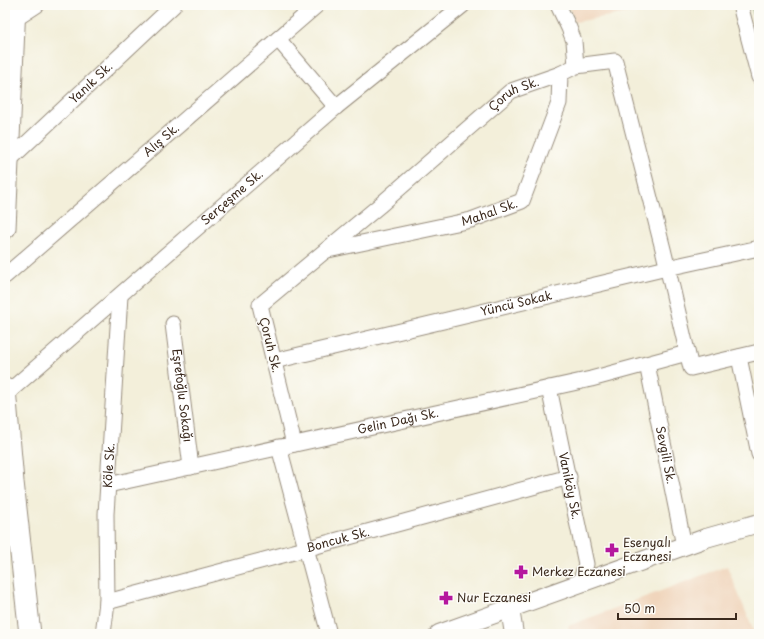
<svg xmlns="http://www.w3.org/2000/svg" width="764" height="639" font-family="'Playpen Sans',sans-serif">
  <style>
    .built { fill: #f0d5bc }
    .green { fill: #8fd088; stroke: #657d53 }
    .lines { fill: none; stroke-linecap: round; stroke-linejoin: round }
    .minor-casing { stroke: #978c7c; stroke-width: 17 }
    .tertiary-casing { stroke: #978c7c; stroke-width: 20 }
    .secondary-casing { stroke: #978c7c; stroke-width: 23 }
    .minor { stroke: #fff; stroke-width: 15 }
    .tertiary { stroke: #fff; stroke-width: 18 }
    .secondary { stroke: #fff; stroke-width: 21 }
    .labels { text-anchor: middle; stroke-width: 3; stroke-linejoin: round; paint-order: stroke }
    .street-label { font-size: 12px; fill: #3b2a1e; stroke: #fdfcf7 }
    .poi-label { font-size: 12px; fill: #3b2a1e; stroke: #fdfcf7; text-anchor: start }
  </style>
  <rect width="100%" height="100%" fill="#fdfcf7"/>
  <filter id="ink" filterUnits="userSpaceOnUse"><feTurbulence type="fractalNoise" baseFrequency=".025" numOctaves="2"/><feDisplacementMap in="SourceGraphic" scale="8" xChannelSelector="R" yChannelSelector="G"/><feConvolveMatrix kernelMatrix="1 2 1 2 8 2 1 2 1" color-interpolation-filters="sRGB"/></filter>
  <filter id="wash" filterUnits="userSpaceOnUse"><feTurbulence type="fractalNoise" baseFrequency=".012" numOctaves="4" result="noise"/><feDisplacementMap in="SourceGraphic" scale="16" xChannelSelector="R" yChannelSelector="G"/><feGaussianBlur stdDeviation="0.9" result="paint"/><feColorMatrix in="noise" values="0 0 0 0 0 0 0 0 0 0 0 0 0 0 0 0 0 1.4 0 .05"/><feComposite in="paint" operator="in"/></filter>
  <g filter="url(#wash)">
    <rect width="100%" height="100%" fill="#f3efda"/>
    <path class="built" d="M 568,5 L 674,5 L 575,22 Z
      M 727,566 L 755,634 L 571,634 L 568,626 Z"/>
    <path class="green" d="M 751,5 L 759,5 L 759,34 Z"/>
  </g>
  <g filter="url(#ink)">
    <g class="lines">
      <g class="minor-casing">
        <g id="minor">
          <path d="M 558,5 L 569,28 L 574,41 L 576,66"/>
          <path d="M 740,5 L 759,77"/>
          <path d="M 14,20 L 37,5"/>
          <path d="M 278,39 L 336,107"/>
          <path id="s1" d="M 8,161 L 174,5"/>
          <path id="s2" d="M 328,250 L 471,220 L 522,201 L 559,103 L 560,74"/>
          <path id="s3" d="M 5,276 L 317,5"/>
          <path id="s4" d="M 173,324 L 191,467"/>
          <path d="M 739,357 L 759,454"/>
          <path id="s5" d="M 274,361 L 667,268 L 759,248"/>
          <path id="s6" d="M 647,364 L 684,546"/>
          <path id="s7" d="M 549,388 L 586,564 L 580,583"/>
          <path id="s8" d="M 5,395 L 336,107 L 463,5"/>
          <path id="s9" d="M 294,444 L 260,305 L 379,206 L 511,91 L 560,74 L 576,66 L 615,61 L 663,249 L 691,368 L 759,352"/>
          <path d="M 279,447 L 329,634"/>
          <path id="s10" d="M 108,485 L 591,379 L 687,353"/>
          <path id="s11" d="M 107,602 L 305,549 L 569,477"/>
          <path id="s12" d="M 103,634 L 107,602 L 106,514 L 120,296"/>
        </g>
      </g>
      <g class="tertiary-casing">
        <path id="tertiary" d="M 510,609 L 514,634
          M 439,634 L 706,538 L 759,523"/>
      </g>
      <g class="secondary-casing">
        <path id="secondary" d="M 5,228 L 15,5
          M 5,389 L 13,482 L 30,634"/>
      </g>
      <use href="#minor" class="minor"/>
      <use href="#tertiary" class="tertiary"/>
      <use href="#secondary" class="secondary"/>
    </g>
  </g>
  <defs>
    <g id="pharmacy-bare" transform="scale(1.08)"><path d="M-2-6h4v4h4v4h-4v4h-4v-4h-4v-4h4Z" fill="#b5179e" stroke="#fdfcf7" stroke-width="2.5" paint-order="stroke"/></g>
  </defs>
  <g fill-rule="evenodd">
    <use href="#pharmacy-bare" x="612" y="550"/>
    <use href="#pharmacy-bare" x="521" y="572"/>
    <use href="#pharmacy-bare" x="446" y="598"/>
  </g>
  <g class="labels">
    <g class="street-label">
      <text dy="4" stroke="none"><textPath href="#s1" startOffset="114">Yanık Sk.</textPath></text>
      <text dy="4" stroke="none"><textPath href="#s9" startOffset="474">Çoruh Sk.</textPath></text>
      <text dy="4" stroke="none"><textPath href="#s3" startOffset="207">Alış Sk.</textPath></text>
      <text dy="4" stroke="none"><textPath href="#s8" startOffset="301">Serçeşme Sk.</textPath></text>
      <text dy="4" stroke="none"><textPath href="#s2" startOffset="166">Mahal Sk.</textPath></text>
      <text dy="4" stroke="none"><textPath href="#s5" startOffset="249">Yüncü Sokak</textPath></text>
      <text transform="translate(270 345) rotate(76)" y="4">Çoruh Sk.</text>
      <text dy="4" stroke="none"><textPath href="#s4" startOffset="72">Eşrefoğlu Sokağı</textPath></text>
      <text dy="4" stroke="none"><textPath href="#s10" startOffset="297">Gelin Dağı Sk.</textPath></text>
      <text dy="4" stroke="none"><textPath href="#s6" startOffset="93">Sevgili Sk.</textPath></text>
      <text dy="4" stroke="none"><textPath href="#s12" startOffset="169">Köle Sk.</textPath></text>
      <text dy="4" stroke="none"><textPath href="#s7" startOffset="100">Vaniköy Sk.</textPath></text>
      <text dy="4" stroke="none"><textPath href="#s11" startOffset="239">Boncuk Sk.</textPath></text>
    </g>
    <g class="poi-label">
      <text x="623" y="547">Esenyalı<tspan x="623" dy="14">Eczanesi</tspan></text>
      <text x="532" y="576">Merkez Eczanesi</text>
      <text x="457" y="602">Nur Eczanesi</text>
    </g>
  </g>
  <rect width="764" height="639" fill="none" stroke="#fdfcf7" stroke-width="20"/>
  <path d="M618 613v6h118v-6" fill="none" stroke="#3b2a1e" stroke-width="2"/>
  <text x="624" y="613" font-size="12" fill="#3b2a1e" stroke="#fdfcf7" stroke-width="3" paint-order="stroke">50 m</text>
</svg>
